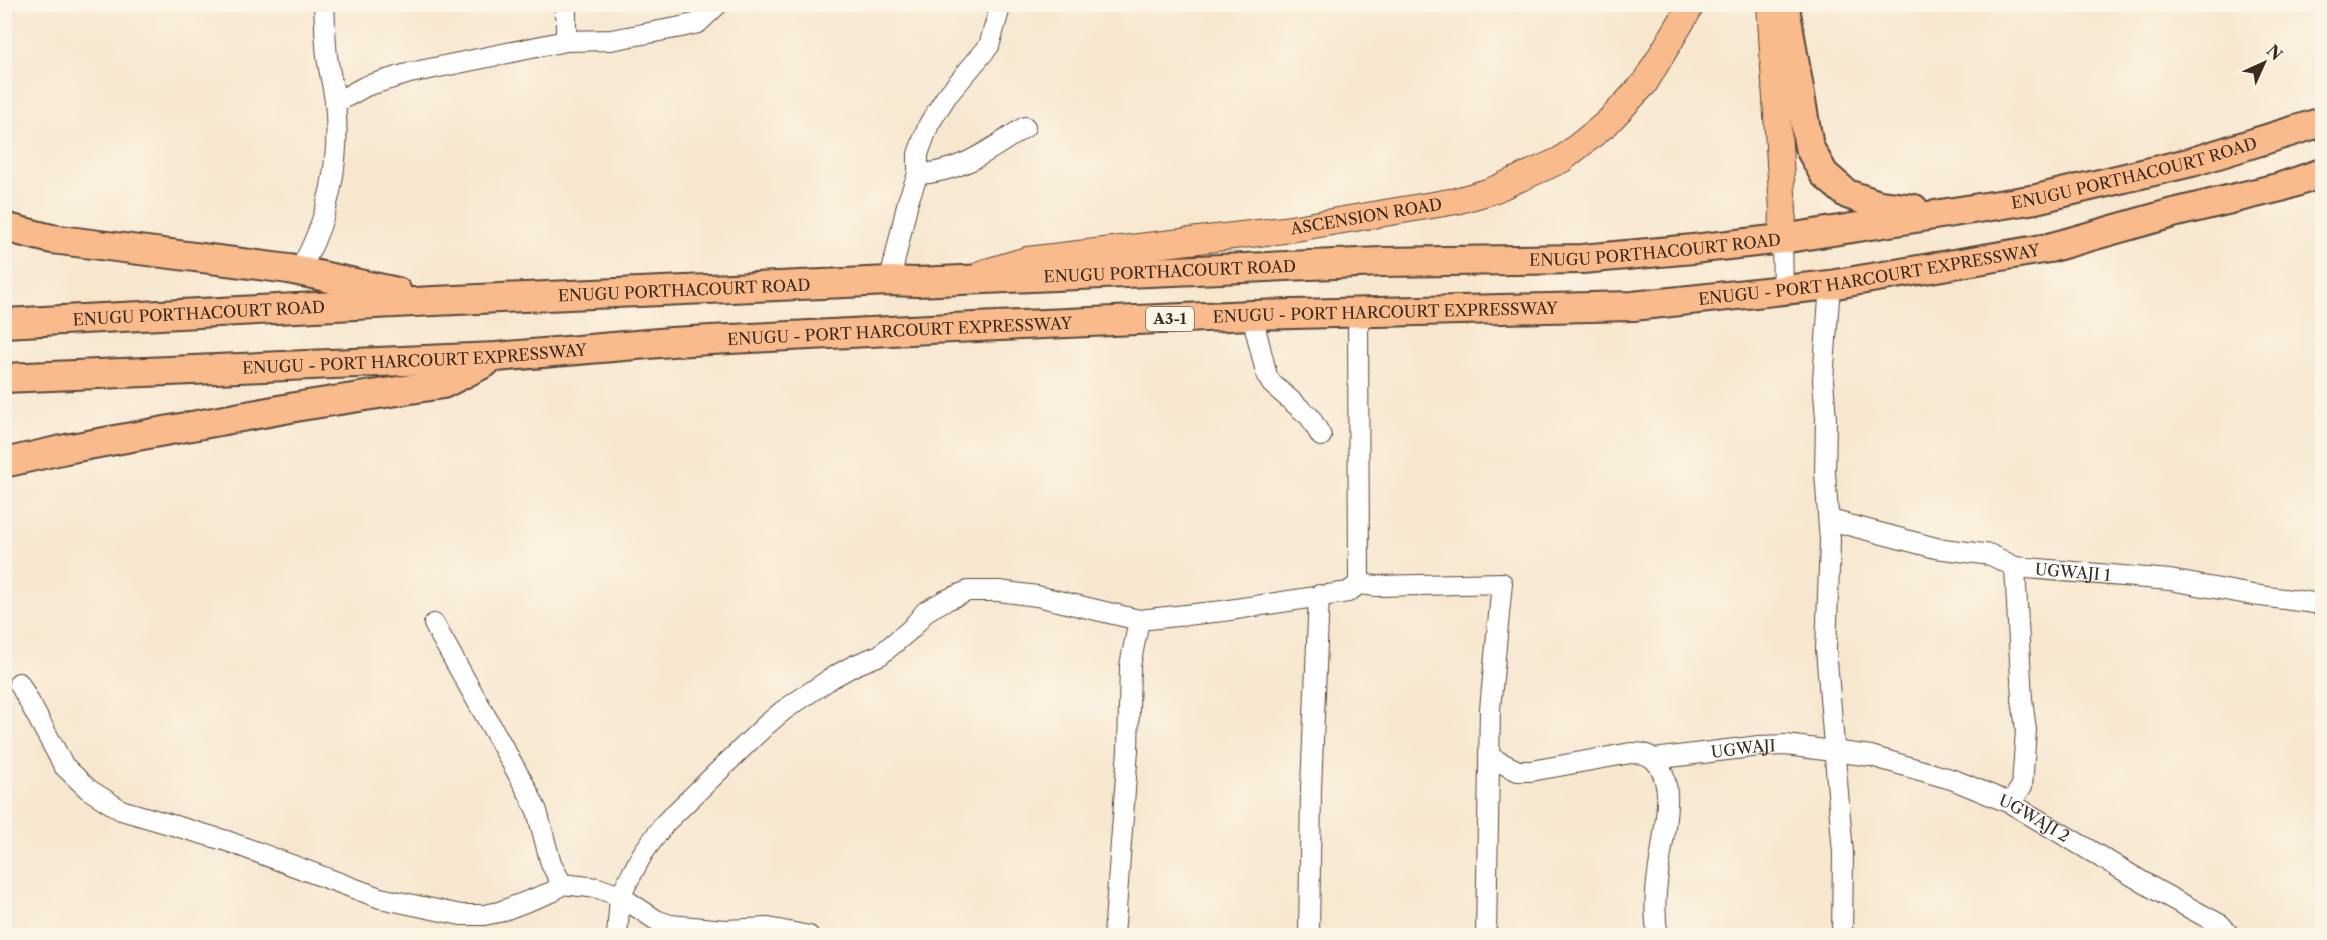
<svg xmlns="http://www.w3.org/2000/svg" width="2327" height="940" font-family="'Libre Caslon Text',serif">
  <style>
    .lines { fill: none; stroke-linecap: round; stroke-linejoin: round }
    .minor-casing { stroke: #574639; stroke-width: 22 }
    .major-casing { stroke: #574639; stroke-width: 28 }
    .highway-casing { stroke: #574639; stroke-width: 32 }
    .minor { stroke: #fff; stroke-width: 20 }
    .major { stroke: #fabb8c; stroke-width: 26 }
    .highway { stroke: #fabb8c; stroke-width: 28 }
    .labels { text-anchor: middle; stroke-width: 5; stroke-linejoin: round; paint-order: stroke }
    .shield { fill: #fcf5e5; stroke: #75675a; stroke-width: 1.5 }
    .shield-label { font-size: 15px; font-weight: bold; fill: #3b2a1e }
    .street-label { font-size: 16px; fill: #3b2a1e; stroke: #fcf5e5 }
  </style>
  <rect width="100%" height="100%" fill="#fcf5e5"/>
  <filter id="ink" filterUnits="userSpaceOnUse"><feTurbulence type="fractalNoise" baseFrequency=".0167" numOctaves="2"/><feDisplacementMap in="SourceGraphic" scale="12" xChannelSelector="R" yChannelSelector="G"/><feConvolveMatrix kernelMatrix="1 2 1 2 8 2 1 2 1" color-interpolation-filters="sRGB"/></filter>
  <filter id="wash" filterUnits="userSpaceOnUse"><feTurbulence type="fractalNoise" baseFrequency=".008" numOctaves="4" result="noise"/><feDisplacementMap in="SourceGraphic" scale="24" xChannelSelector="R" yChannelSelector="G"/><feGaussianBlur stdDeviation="1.35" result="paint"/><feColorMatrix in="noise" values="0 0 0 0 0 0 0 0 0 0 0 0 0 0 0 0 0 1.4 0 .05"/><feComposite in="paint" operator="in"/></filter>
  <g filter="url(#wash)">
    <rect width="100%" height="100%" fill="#f7e7cf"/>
  </g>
  <g filter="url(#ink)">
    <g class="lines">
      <g class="minor-casing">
        <g id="minor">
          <path d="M 566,41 L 566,4"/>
          <path d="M 335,103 L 366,86 L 410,73 L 566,41 L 611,40 L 681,27 L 698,23 L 718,4"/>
          <path d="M 918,174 C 962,172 989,150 1025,127"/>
          <path d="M 1782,239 L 1783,291"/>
          <path d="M 299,271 C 329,221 341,160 335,101 C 333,86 329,71 327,56 C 325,39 325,21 324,4"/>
          <path d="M 890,281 L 908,201 L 918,174 L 918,154 L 929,124 L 946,97 L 989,46 L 1001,4"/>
          <path d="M 1830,285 L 1823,380 L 1826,419 L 1825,473 L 1830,541 L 1826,649 L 1843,853 L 1842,936"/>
          <path d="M 1358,313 L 1359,584"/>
          <path d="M 1252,315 L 1267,376 L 1272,384 L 1310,417 L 1321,436"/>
          <path id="s1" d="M 1830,520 L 1936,548 L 1991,555 L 2015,567 L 2170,580 L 2253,595 L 2322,604"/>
          <path d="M 434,624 L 527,790 L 537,811 L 551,864 L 562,884 L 598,888 L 620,896 L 656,920 L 670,925 L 725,930 L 768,928 L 809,936"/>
          <path d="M 19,683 L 64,766 L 88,789 L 121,810 L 227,841 L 380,898 L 461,915 L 484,915 L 499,912 L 552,892 L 562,884"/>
          <path d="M 1489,757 L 1518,771 L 1531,771 L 1631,753 C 1639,753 1647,753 1653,759 C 1664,767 1668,789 1667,802 C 1666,846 1649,891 1658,936"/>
          <path id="s2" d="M 1654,759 L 1759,746 L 1786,745 L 1871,756 L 1954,780 L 2010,803 L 2158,891 L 2221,925 L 2230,936"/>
          <path d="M 2010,803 L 2022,786 L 2026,730 L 2022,699 L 2015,567"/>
          <path d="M 617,936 L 620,896 L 643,853 L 665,823 L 765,726 L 784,710 L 833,677 L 855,665 L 880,655 L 911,629 L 926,611 L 944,601 L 968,591 L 999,591 L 1037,596 L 1139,620 L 1223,611 L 1348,592 L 1359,584 L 1377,586 L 1502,583 L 1490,709 L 1486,936"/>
          <path d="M 1114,936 L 1128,750 L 1130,666 L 1139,620"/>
          <path d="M 1309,936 L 1311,789 L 1319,595"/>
        </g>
      </g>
      <g class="major-casing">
        <g id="major">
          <path d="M 1770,4 L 1783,210 L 1782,239"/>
          <path id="s3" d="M 983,273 L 1027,260 L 1284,230 L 1456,201 L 1491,191 L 1561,160 L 1607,123 L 1644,84 L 1692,4"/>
        </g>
      </g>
      <g class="highway-casing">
        <g id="highway">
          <path d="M 1782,4 L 1786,13 L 1809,147 L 1824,174 L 1847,194 L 1879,205 L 1914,209"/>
          <path d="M 4,227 L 52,239 L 289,269 L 397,292"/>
          <path id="s4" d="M 4,323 L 434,301 L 890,281 L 916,282 L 1382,262 L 1582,259 L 1693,249 L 1782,239 L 2036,199 L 2192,162 L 2322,122"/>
          <path id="s5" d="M 4,378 L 496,357 L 671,342 L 930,329 L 1252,315 L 1633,306 L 1830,285 L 2049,248 L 2173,213 L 2281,187 L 2322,173"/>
          <path d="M 4,463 L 66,449 L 301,406 L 443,384 L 485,363"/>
        </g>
      </g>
      <use href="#minor" class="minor"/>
      <use href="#major" class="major"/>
      <use href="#highway" class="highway"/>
    </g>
  </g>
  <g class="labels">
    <rect class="shield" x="1146" y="307" width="48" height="24" rx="4.5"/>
    <g class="shield-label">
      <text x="1170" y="324">A3-1</text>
    </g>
    <g class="street-label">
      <text dy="6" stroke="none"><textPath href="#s4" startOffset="2139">ENUGU PORTHACOURT ROAD</textPath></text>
      <text dy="6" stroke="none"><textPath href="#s3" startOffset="388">ASCENSION ROAD</textPath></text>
      <text dy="6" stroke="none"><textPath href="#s4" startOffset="1653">ENUGU PORTHACOURT ROAD</textPath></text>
      <text dy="6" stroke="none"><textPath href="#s4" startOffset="1167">ENUGU PORTHACOURT ROAD</textPath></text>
      <text dy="6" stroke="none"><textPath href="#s5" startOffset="1869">ENUGU - PORT HARCOURT EXPRESSWAY</textPath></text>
      <text dy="6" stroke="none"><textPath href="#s4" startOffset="681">ENUGU PORTHACOURT ROAD</textPath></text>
      <text dy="6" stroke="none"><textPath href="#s4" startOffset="195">ENUGU PORTHACOURT ROAD</textPath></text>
      <text dy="6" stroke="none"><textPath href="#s5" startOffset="1383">ENUGU - PORT HARCOURT EXPRESSWAY</textPath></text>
      <text dy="6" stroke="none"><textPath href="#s5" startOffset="897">ENUGU - PORT HARCOURT EXPRESSWAY</textPath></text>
      <text dy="6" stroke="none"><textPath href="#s5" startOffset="411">ENUGU - PORT HARCOURT EXPRESSWAY</textPath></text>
      <text dy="6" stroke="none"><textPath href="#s1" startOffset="250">UGWAJI 1</textPath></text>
      <text dy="6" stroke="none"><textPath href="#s2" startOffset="90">UGWAJI</textPath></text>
      <text dy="6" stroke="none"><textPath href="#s2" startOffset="394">UGWAJI 2</textPath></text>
    </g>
  </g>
  <rect width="2327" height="940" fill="none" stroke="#fcf5e5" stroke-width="24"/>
  <g transform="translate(2264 63) rotate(45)" stroke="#fcf5e5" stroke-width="4.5" paint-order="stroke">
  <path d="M0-4.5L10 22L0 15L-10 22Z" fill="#3b2a1e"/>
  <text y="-9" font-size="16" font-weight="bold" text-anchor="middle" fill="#3b2a1e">N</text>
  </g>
</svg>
